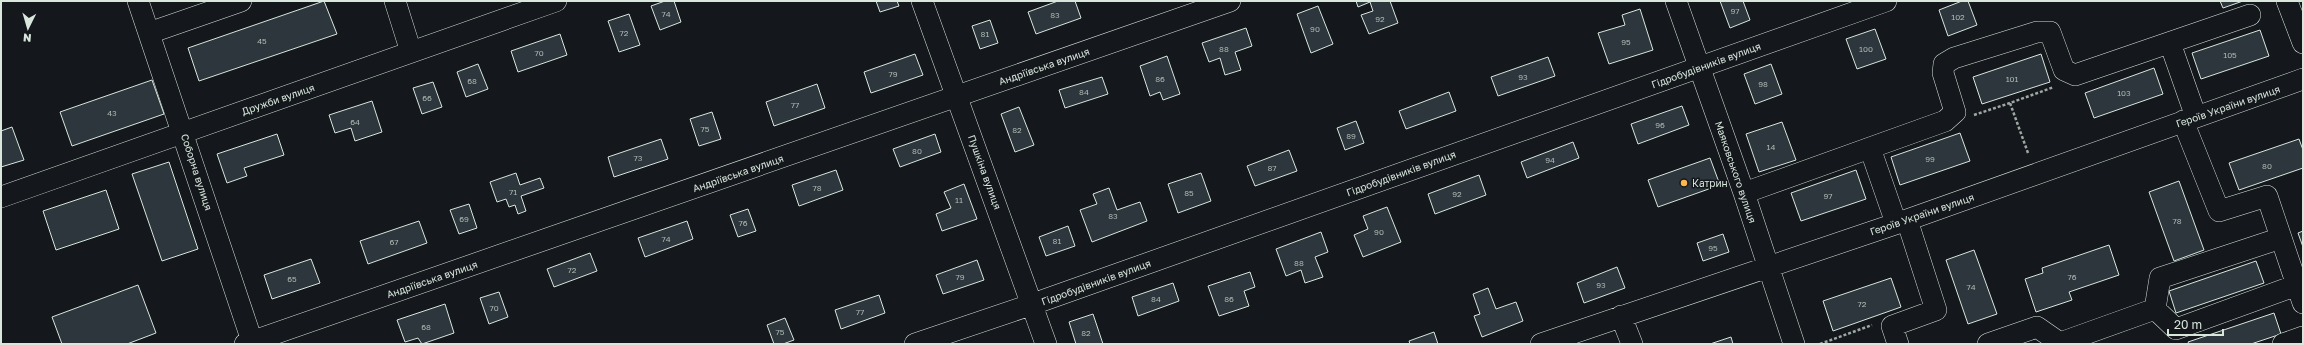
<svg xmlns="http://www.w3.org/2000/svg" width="2304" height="345" font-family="'Golos Text',sans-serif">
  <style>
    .building { fill: #2c363c; stroke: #d8e6dc }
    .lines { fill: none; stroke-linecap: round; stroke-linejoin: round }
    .minor-casing { stroke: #d8e6dc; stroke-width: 22 }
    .path { stroke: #9da8a2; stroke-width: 2.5; stroke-dasharray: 3 2; stroke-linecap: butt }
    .minor { stroke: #14181c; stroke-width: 21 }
    .poi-dot { fill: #ffb74d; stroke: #14181c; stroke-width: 1.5 }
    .labels { text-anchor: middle; stroke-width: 3; stroke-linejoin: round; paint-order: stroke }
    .number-label { font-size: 8px; fill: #adbab4 }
    .street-label { font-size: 10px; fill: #d8e6dc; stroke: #14181c }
    .poi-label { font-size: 10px; fill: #d8e6dc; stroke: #14181c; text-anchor: start }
  </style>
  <rect width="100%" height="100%" fill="#14181c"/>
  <path class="building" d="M 324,1 L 337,34 L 199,81 L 188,48 Z
    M 665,1 L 674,1 L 681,22 L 660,30 L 651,6 Z
    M 876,1 L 897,1 L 899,6 L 880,12 Z
    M 1058,1 L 1075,1 L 1081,18 L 1036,34 L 1028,12 Z
    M 1356,1 L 1390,1 L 1398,23 L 1369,34 L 1361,15 L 1373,11 L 1370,2 L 1358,7 Z
    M 1720,1 L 1743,1 L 1750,20 L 1730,28 Z
    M 1962,1 L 1968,1 L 1977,25 L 1948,36 L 1939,10 Z
    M 2220,1 L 2243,1 L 2223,8 Z
    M 1318,6 L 1333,44 L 1311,53 L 1297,14 Z
    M 1640,9 L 1653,50 L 1609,64 L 1598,33 L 1625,25 L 1622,15 Z
    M 629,14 L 640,45 L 619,52 L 608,21 Z
    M 990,20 L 998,43 L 980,49 L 972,26 Z
    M 1246,28 L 1252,46 L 1235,52 L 1241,70 L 1225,75 L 1220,58 L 1209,62 L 1202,43 Z
    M 1875,29 L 1886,59 L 1857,69 L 1846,39 Z
    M 2260,30 L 2269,56 L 2201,79 L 2192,53 Z
    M 560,34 L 567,55 L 518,72 L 511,51 Z
    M 915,54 L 923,75 L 871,93 L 864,72 Z
    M 2041,54 L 2050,82 L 1982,104 L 1973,77 Z
    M 1167,56 L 1180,94 L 1163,100 L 1160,92 L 1150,96 L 1140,66 Z
    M 1548,57 L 1555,76 L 1498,96 L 1491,77 Z
    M 478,64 L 488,89 L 466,97 L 457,72 Z
    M 1771,64 L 1782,94 L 1755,104 L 1744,74 Z
    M 2154,68 L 2163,94 L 2094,118 L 2085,93 Z
    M 1102,77 L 1108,94 L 1065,108 L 1059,90 Z
    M 152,80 L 164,114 L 72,146 L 60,112 Z
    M 433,82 L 442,107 L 422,114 L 413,88 Z
    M 817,84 L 825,108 L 774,126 L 766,102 Z
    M 1449,92 L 1456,111 L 1406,129 L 1399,111 Z
    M 372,101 L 382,132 L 355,141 L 351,128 L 335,133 L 329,115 Z
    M 1682,106 L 1689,125 L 1638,144 L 1631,124 Z
    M 1019,107 L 1034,145 L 1015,152 L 1001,114 Z
    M 712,112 L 721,139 L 699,146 L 690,119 Z
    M 1356,121 L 1364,143 L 1345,150 L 1337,128 Z
    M 1782,122 L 1796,160 L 1759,172 L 1746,134 Z
    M 12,127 L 24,160 L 1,167 L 1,131 Z
    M 1960,133 L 1970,161 L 1900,185 L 1891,157 Z
    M 277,134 L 284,155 L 244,168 L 247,176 L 227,183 L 217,154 Z
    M 935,134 L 941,152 L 900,167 L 893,149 Z
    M 661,139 L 668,159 L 614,177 L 608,157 Z
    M 2299,139 L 2303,150 L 2303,168 L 2239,190 L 2229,163 Z
    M 1573,142 L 1579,158 L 1527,178 L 1521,162 Z
    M 1289,150 L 1297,171 L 1255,186 L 1247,166 Z
    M 1710,158 L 1720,185 L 1658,207 L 1648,180 Z
    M 169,162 L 198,249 L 162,261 L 132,174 Z
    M 836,170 L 843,190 L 799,206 L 792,185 Z
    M 1856,170 L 1866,199 L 1801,221 L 1791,193 Z
    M 516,173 L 520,185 L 540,178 L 544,188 L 521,196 L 526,211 L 518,214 L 515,205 L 509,207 L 506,199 L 497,202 L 490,182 Z
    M 1201,173 L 1211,201 L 1178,213 L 1168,184 Z
    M 1479,175 L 1486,195 L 1435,214 L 1428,194 Z
    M 2179,181 L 2204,250 L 2174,261 L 2149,192 Z
    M 964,184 L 977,219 L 942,231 L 936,214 L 951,208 L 944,192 Z
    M 1109,188 L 1117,210 L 1140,202 L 1147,221 L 1092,242 L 1080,210 L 1097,204 L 1093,194 Z
    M 106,190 L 119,229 L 56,250 L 43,211 Z
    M 469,204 L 477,228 L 459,234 L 450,210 Z
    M 1387,207 L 1401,242 L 1363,257 L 1354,235 L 1368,229 L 1363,216 Z
    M 748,209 L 756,231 L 738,237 L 730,215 Z
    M 419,221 L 427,243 L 368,264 L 360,241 Z
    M 687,221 L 693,239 L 645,257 L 638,238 Z
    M 1068,226 L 1075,246 L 1046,256 L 1039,237 Z
    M 2303,231 L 2303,247 L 2298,233 Z
    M 1321,232 L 1328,252 L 1315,257 L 1323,277 L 1305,283 L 1301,270 L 1286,276 L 1276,249 Z
    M 1723,234 L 1729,252 L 1703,261 L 1697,243 Z
    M 2109,245 L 2119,275 L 2069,292 L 2072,300 L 2036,312 L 2025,279 L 2043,273 L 2042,268 Z
    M 1974,250 L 1997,314 L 1968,324 L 1946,260 Z
    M 590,253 L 597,271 L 554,287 L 547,269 Z
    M 311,259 L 320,283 L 272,299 L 264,275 Z
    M 977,260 L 984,280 L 943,294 L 936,275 Z
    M 2256,261 L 2264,283 L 2176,313 L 2169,291 Z
    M 1617,267 L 1625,288 L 1584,303 L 1577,283 Z
    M 1250,272 L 1255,287 L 1244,291 L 1249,306 L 1219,316 L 1208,286 Z
    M 1891,278 L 1901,307 L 1833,331 L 1823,301 Z
    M 1173,283 L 1179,301 L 1138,316 L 1132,297 Z
    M 138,285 L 156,333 L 127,344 L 62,344 L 52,317 Z
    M 1488,288 L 1496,309 L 1516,302 L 1523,321 L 1482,337 L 1474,316 L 1480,314 L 1473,294 Z
    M 499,292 L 508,317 L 489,324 L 480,298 Z
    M 879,295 L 885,313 L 841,329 L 835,310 Z
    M 445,304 L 454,333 L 422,344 L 418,338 L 405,342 L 397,320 Z
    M 2274,313 L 2281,334 L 2251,344 L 2189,344 L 2188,342 Z
    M 1093,314 L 1103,344 L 1076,344 L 1069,322 Z
    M 785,318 L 794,340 L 783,344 L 774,344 L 767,325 Z
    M 1434,332 L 1438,344 L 1410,344 L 1409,341 Z
    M 1731,337 L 1733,344 L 1710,344 Z"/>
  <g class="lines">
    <g class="minor-casing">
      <path id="minor" d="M 138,1 L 253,344
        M 395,1 L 411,52
        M 922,1 L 1046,344
        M 1676,1 L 1744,193 L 1794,344
        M 2287,1 L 2303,43
        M 149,33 L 241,1
        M 2170,43 L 2196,117
        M 2183,121 L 2219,211 L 2267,196 L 2303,303
        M 1870,148 L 1896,223
        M 1744,193 L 1945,121 L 1955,112 L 1943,73 L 1944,64 L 1954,58 L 2037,32 L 2050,32 L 2064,70 L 2075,75 L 2250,15
        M 1,197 L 556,1
        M 2155,309 L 2160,278 L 2281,238
        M 1621,316 L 1632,344
        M 245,344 L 1230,1
        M 915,344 L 1033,304 L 1886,1
        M 1541,344 L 1907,220 L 2303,79
        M 1898,344 L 1892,326 L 1936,310 L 1907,220
        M 1988,344 L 2037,327 L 2060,343 L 2155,309 L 2176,329 L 2297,285
        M 2283,344 L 2303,337"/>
    </g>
    <path class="path" d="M 1974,115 L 2010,103
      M 2028,153 L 2010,103 L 2054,87
      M 1820,344 L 1872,325"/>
    <use href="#minor" class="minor"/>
  </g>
  <circle class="poi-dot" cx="1684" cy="183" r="4"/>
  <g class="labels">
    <g class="number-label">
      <text x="1735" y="14">97</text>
      <text x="666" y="17">74</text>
      <text x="1055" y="18">83</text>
      <text x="1958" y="20">102</text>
      <text x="1380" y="22">92</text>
      <text x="1315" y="32">90</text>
      <text x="624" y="36">72</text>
      <text x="985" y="37">81</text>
      <text x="262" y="44">45</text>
      <text x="1626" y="45">95</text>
      <text x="1224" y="52">88</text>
      <text x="1866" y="52">100</text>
      <text x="539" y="56">70</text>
      <text x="2230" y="58">105</text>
      <text x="893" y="77">79</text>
      <text x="1523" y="80">93</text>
      <text x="1160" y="82">86</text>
      <text x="2012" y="82">101</text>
      <text x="472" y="84">68</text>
      <text x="1763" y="87">98</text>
      <text x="1084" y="95">84</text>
      <text x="2124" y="96">103</text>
      <text x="427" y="101">66</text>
      <text x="795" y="108">77</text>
      <text x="112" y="116">43</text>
      <text x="355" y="125">64</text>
      <text x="1660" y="128">96</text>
      <text x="705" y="132">75</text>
      <text x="1017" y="133">82</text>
      <text x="1351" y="139">89</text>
      <text x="1771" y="150">14</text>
      <text x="917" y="154">80</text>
      <text x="638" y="161">73</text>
      <text x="1930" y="162">99</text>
      <text x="1550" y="163">94</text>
      <text x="2267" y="169">80</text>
      <text x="1272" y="171">87</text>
      <text x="817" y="191">78</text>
      <text x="513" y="195">71</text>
      <text x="1189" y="196">85</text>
      <text x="1457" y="197">92</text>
      <text x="1828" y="199">97</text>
      <text x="959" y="203">11</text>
      <text x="1113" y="219">83</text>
      <text x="464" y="222">69</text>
      <text x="2177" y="224">78</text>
      <text x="743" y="226">76</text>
      <text x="1379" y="235">90</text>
      <text x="666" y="242">74</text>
      <text x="1057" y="244">81</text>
      <text x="394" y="245">67</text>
      <text x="1713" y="251">95</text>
      <text x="1299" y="266">88</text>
      <text x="572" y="273">72</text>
      <text x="960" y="280">79</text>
      <text x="2072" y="280">76</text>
      <text x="292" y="282">65</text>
      <text x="1601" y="288">93</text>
      <text x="1971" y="290">74</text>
      <text x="1156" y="302">84</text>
      <text x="1229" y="302">86</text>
      <text x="1862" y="307">72</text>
      <text x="494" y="311">70</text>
      <text x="860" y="315">77</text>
      <text x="426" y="330">68</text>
      <text x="780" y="335">75</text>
      <text x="1086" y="336">82</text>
    </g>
    <g class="street-label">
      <text transform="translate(1706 65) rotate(-20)" y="4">Гідробудівників вулиця</text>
      <text transform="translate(1044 66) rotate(-19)" y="4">Андріївська вулиця</text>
      <text transform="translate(278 99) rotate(-19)" y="4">Дружби вулиця</text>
      <text transform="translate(2228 106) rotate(-19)" y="4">Героїв України вулиця</text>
      <text transform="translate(197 172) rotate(72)" y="4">Соборна вулиця</text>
      <text transform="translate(985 172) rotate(70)" y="4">Пушкіна вулиця</text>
      <text transform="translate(1736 172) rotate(71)" y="4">Маяковського вулиця</text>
      <text transform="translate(738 173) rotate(-19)" y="4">Андріївська вулиця</text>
      <text transform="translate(1401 173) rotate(-20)" y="4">Гідробудівників вулиця</text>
      <text transform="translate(1922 214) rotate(-19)" y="4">Героїв України вулиця</text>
      <text transform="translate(432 279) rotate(-19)" y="4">Андріївська вулиця</text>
      <text transform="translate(1096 282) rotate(-20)" y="4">Гідробудівників вулиця</text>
    </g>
    <g class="poi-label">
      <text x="1692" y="187">Катрин</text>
    </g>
  </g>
  <rect width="2304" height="345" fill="none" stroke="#d8e6dc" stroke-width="4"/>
  <g transform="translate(28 28) rotate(185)" stroke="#14181c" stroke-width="3" paint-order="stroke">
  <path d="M0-3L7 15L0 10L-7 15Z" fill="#d8e6dc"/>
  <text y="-6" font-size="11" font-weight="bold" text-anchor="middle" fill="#d8e6dc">N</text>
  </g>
  <path d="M2168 329v6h55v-6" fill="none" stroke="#d8e6dc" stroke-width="2"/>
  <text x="2174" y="329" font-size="12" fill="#d8e6dc" stroke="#14181c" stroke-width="3" paint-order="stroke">20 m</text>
</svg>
